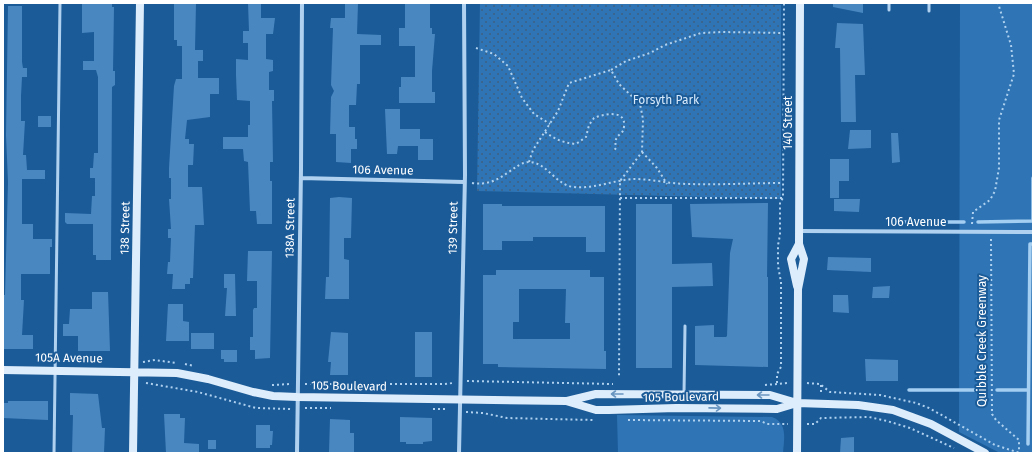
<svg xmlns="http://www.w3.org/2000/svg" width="1036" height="456" font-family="'Fira Sans',sans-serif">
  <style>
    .grass { fill: #2f75b5 }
    .park { fill: url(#park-dots) }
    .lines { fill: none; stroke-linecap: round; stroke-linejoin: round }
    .stream { stroke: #a4cef2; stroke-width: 3.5 }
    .building { fill: #4987c0; fill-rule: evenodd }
    .path { stroke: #b0d2f0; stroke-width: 2; stroke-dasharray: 2 3; stroke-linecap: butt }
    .lane { stroke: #b0d2f0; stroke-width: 3 }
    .street { stroke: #b0d2f0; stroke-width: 4 }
    .secondary { stroke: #deedfb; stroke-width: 8 }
    .oneway { stroke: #6995c0 }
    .labels { text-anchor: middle; stroke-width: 4; stroke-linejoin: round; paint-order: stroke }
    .park-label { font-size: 12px; fill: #d7eafb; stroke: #1b5b98 }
    .street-label { font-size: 12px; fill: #fff; stroke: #1b5b98 }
  </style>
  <defs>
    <pattern id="park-dots" width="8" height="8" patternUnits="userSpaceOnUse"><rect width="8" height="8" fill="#2f75b5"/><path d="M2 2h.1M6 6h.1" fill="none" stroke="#3e6080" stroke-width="1.8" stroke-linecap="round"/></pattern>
  </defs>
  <rect width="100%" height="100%" fill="#1b5b98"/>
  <path class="grass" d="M 960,3 L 1033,3 L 1033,453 L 1000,453 L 959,432 Z
    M 617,415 L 772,417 C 788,423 784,439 783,453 L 618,453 Z"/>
  <path class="park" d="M 480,3 L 781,5 L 781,199 L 477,191 Z"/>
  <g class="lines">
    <path class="stream" d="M 1033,221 L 1033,178
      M 900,222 L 964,222
      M 978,222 L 1033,221
      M 909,390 L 984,390
      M 997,390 L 1028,390
      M 1028,444 L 1030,244 L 1033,244"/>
  </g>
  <path class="building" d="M 82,3 L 112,3 L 112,7 L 114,7 L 113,71 L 115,71 L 115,85 L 112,87 L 111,260 L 96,260 L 96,255 L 93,255 L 93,224 L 67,224 L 65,222 L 65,213 L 91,214 L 92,196 L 95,196 L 95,178 L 90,178 L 90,168 L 93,168 L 94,153 L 98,153 L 98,77 L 96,70 L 83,70 L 83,61 L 94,61 L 94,32 L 82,33 Z
    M 174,3 L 196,3 L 195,50 L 203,50 L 203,61 L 198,61 L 198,78 L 219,78 L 219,94 L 210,94 L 210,117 L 187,120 L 185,139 L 189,139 L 189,144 L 194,144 L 193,165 L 188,165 L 188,187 L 202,187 L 204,225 L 195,225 L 193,278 L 190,278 L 190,284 L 185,284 L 185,289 L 172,289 L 173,274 L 167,274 L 168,262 L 170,262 L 171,238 L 168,238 L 168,229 L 171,229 L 169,199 L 171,199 L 171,178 L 169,178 L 169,168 L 174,86 L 176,79 L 182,79 L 182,46 L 177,46 L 177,40 L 174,40 Z
    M 248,3 L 261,3 L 261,18 L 275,18 L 273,34 L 266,34 L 266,59 L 273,60 L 273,71 L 269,72 L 269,90 L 274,90 L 274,101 L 272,101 L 273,162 L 270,162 L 270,181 L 272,181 L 272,224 L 257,224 L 256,211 L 250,211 L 248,162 L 244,161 L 243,149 L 223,149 L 223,137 L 248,137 L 248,125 L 250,125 L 250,101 L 237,100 L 236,75 L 236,59 L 248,60 L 248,43 L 243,43 L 243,31 L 249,31 Z
    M 345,3 L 358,3 L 357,34 L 381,35 L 381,45 L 360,45 L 360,84 L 357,84 L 356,105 L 349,105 L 349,127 L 355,127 L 355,139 L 357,139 L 357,149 L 351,149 L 351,163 L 336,162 L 336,134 L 330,134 L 331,97 L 334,91 L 331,85 L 333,28 L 330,28 L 331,18 L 345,18 Z
    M 405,3 L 430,3 L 430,28 L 432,28 L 432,34 L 435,34 L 432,71 L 432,92 L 435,92 L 435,103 L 399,103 L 399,87 L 401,87 L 401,77 L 415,77 L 415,46 L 399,46 L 399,28 L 405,28 Z
    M 833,3 L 863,3 L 863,13 L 833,7 Z
    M 8,6 L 22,6 L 22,62 L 23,68 L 27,68 L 27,77 L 22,77 L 21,96 L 21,121 L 25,121 L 23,155 L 26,155 L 27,170 L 45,170 L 45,179 L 22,179 L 22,224 L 33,224 L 33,239 L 52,239 L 52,247 L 50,247 L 50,274 L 21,274 L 21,300 L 24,300 L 22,335 L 33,335 L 33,349 L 4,349 L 3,295 L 5,295 L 8,182 L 6,135 Z
    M 837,23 L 863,24 L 865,75 L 855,75 L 856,122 L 841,122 L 840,48 L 835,48 Z
    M 385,109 L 400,109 L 400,129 L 420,129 L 420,139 L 433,139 L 433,160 L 418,160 L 418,146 L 398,146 L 397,154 L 387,154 Z
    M 38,116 L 51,116 L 51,127 L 38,127 Z
    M 850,130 L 871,130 L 871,148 L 848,149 Z
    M 891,133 L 898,133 L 900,162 L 892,163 Z
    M 830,159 L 849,159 L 849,181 L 839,181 L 839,198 L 830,198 Z
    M 339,197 L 352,198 L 351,238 L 344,238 L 344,259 L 349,260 L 349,299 L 325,299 L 326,277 L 329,277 L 330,198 Z
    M 834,199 L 860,199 L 859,212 L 834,211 Z
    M 768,203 L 767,277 L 768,277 L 768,367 L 695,365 L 695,326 L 714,325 L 714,337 L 726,337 L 727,336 L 730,253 L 733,239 L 692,237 L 690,204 Z
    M 483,204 L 502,204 L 502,206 L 605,206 L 605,252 L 586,252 L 586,237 L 533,237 L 533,241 L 502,241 L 502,250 L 483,250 Z
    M 636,204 L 672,204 L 672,264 L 712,263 L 713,286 L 672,287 L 672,368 L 636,368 Z
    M 248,251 L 272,251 L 270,358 L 255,359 L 255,350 L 250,350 L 250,337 L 253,337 L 253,310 L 254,308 L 257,308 L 257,281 L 247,281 Z
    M 828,257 L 871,258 L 871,272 L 827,270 Z
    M 496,270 L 590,270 L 590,277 L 604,277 L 604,351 L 606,351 L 606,369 L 498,367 L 498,364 L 483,364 L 483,275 L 496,275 ZM 519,289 L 566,289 L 565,323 L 570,323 L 570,339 L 513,339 L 513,322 L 519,322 Z
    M 224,274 L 235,274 L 236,316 L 225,316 L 227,288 L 224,288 Z
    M 890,286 L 889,298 L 872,298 L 873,287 Z
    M 92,292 L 108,292 L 110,351 L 78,351 L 78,336 L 63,336 L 63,324 L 69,324 L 70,309 L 92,309 Z
    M 833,295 L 848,295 L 849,313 L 833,312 Z
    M 168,304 L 183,304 L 183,321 L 189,322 L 189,341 L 166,341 Z
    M 331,332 L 348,333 L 348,375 L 330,375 L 331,362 L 328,362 Z
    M 415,332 L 432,332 L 432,377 L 415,377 Z
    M 191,333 L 214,333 L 214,349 L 191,349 Z
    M 221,350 L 237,350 L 237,362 L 224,362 L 224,359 L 221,359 Z
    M 865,359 L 898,360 L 898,381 L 866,381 Z
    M 70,393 L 98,394 L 102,428 L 105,428 L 104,453 L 72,453 L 73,415 L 70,415 Z
    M 8,401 L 48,401 L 48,420 L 3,418 L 3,403 L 8,403 Z
    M 164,414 L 180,414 L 180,418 L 185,418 L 184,443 L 199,444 L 199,453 L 166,453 Z
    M 400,417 L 432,418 L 432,441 L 423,442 L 423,444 L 406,444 L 406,442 L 400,442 Z
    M 330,419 L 350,420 L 350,433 L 354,433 L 354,452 L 329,452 Z
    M 256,425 L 270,425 L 270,431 L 273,431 L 272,445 L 270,445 L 270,448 L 256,448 Z
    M 854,437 L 854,453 L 840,453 L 841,438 Z
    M 208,440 L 216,440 L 216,449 L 208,449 Z"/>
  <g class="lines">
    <path class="path" d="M 476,48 L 494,54 L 508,66 L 522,98 L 534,114 L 550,124
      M 611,70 L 626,61 L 650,53 L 665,45 L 701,33 L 722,32 L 784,33
      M 545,132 C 555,139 563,143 576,144 L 586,137 L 589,125 L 594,118 C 603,114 626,109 624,126 C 624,137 613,132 616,148 L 613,152
      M 642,152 L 657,168 L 667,184
      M 529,162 L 533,150 L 558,111 L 569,83 L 611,70 L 619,84 L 640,104 L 643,119 L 642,152 L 620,181 L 619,377
      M 472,183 C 501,188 514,161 530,162 C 547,163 557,186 574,187 C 594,189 614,180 634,179 C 652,179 670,184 689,184 C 720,185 751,183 783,183
      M 620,198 L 783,198
      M 972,224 L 973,212 L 990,200 L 995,191 L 999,168 L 999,120 L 1014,74 L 1011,45 L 998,3
      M 991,239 L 992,414 L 996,420 L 1019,440 L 1019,453
      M 143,362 L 155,360 L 176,363
      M 185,364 L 194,366
      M 467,381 L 613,384
      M 146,383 L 198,392 L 256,408 L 291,409
      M 777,383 L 777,374 L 781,367 L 781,282 L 778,266 L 778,245 L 780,235 L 780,202 L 783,198 L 784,3
      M 807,383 L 820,384 L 830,392 L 880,395 L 916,403 L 929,408 L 995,445 L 1020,453
      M 305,384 L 445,384 L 453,383
      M 272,385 L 291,384
      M 765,385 L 788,383
      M 821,385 L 821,394
      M 305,408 L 331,408
      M 433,409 L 448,409
      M 466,412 L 483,413 L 507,418 L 593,420
      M 628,420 L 761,421 L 767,424 L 788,424
      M 807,424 L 815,424 L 821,418 L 869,417 L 887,421 L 910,428 L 954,448"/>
    <path class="lane" d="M 889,3 L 889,10
      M 929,3 L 929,11
      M 684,394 L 685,326
      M 54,453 L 60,3"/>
    <path class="street" d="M 301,178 L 464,182
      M 799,231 L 1033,232
      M 297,453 L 301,169 L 302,3
      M 459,453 L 465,175 L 464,3"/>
    <path class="secondary" d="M 797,286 L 791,259 L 799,244
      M 3,370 L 177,373 L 208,379 L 253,392 L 273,396 L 297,397 L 566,401 L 596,410 L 609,410 L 676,408 L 777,409 L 797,403
      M 567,401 L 596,394 L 770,395 L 797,403 L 858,405 L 893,410 L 931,424 L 985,453
      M 133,453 L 140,3
      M 797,453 L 798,289 L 804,259 L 799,244 L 800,3"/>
  </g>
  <defs><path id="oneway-shaft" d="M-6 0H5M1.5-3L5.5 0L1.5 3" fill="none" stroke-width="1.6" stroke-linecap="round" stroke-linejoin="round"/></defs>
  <g class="oneway">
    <use href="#oneway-shaft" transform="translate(617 394) rotate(-180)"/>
    <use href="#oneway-shaft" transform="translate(763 395) rotate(-180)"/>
    <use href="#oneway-shaft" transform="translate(715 408) rotate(1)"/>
  </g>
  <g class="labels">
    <g class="park-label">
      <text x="666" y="104">Forsyth Park</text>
    </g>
    <g class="street-label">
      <text transform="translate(788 123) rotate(-90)" y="4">140 Street</text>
      <text transform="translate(383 170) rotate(1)" y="4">106 Avenue</text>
      <text x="916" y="226">106 Avenue</text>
      <text transform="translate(125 228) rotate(-89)" y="4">138 Street</text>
      <text transform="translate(290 228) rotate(-89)" y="4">138A Street</text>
      <text transform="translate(453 228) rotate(-89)" y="4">139 Street</text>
      <text transform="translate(982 341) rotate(-90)" y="4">Quibble Creek Greenway</text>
      <text transform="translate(69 358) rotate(1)" y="4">105A Avenue</text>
      <text transform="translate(349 386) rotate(1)" y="4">105 Boulevard</text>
      <text transform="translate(681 397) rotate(-1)" y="4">105 Boulevard</text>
    </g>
  </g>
  <rect width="1036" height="456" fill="none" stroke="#ffffff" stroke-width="8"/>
</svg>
